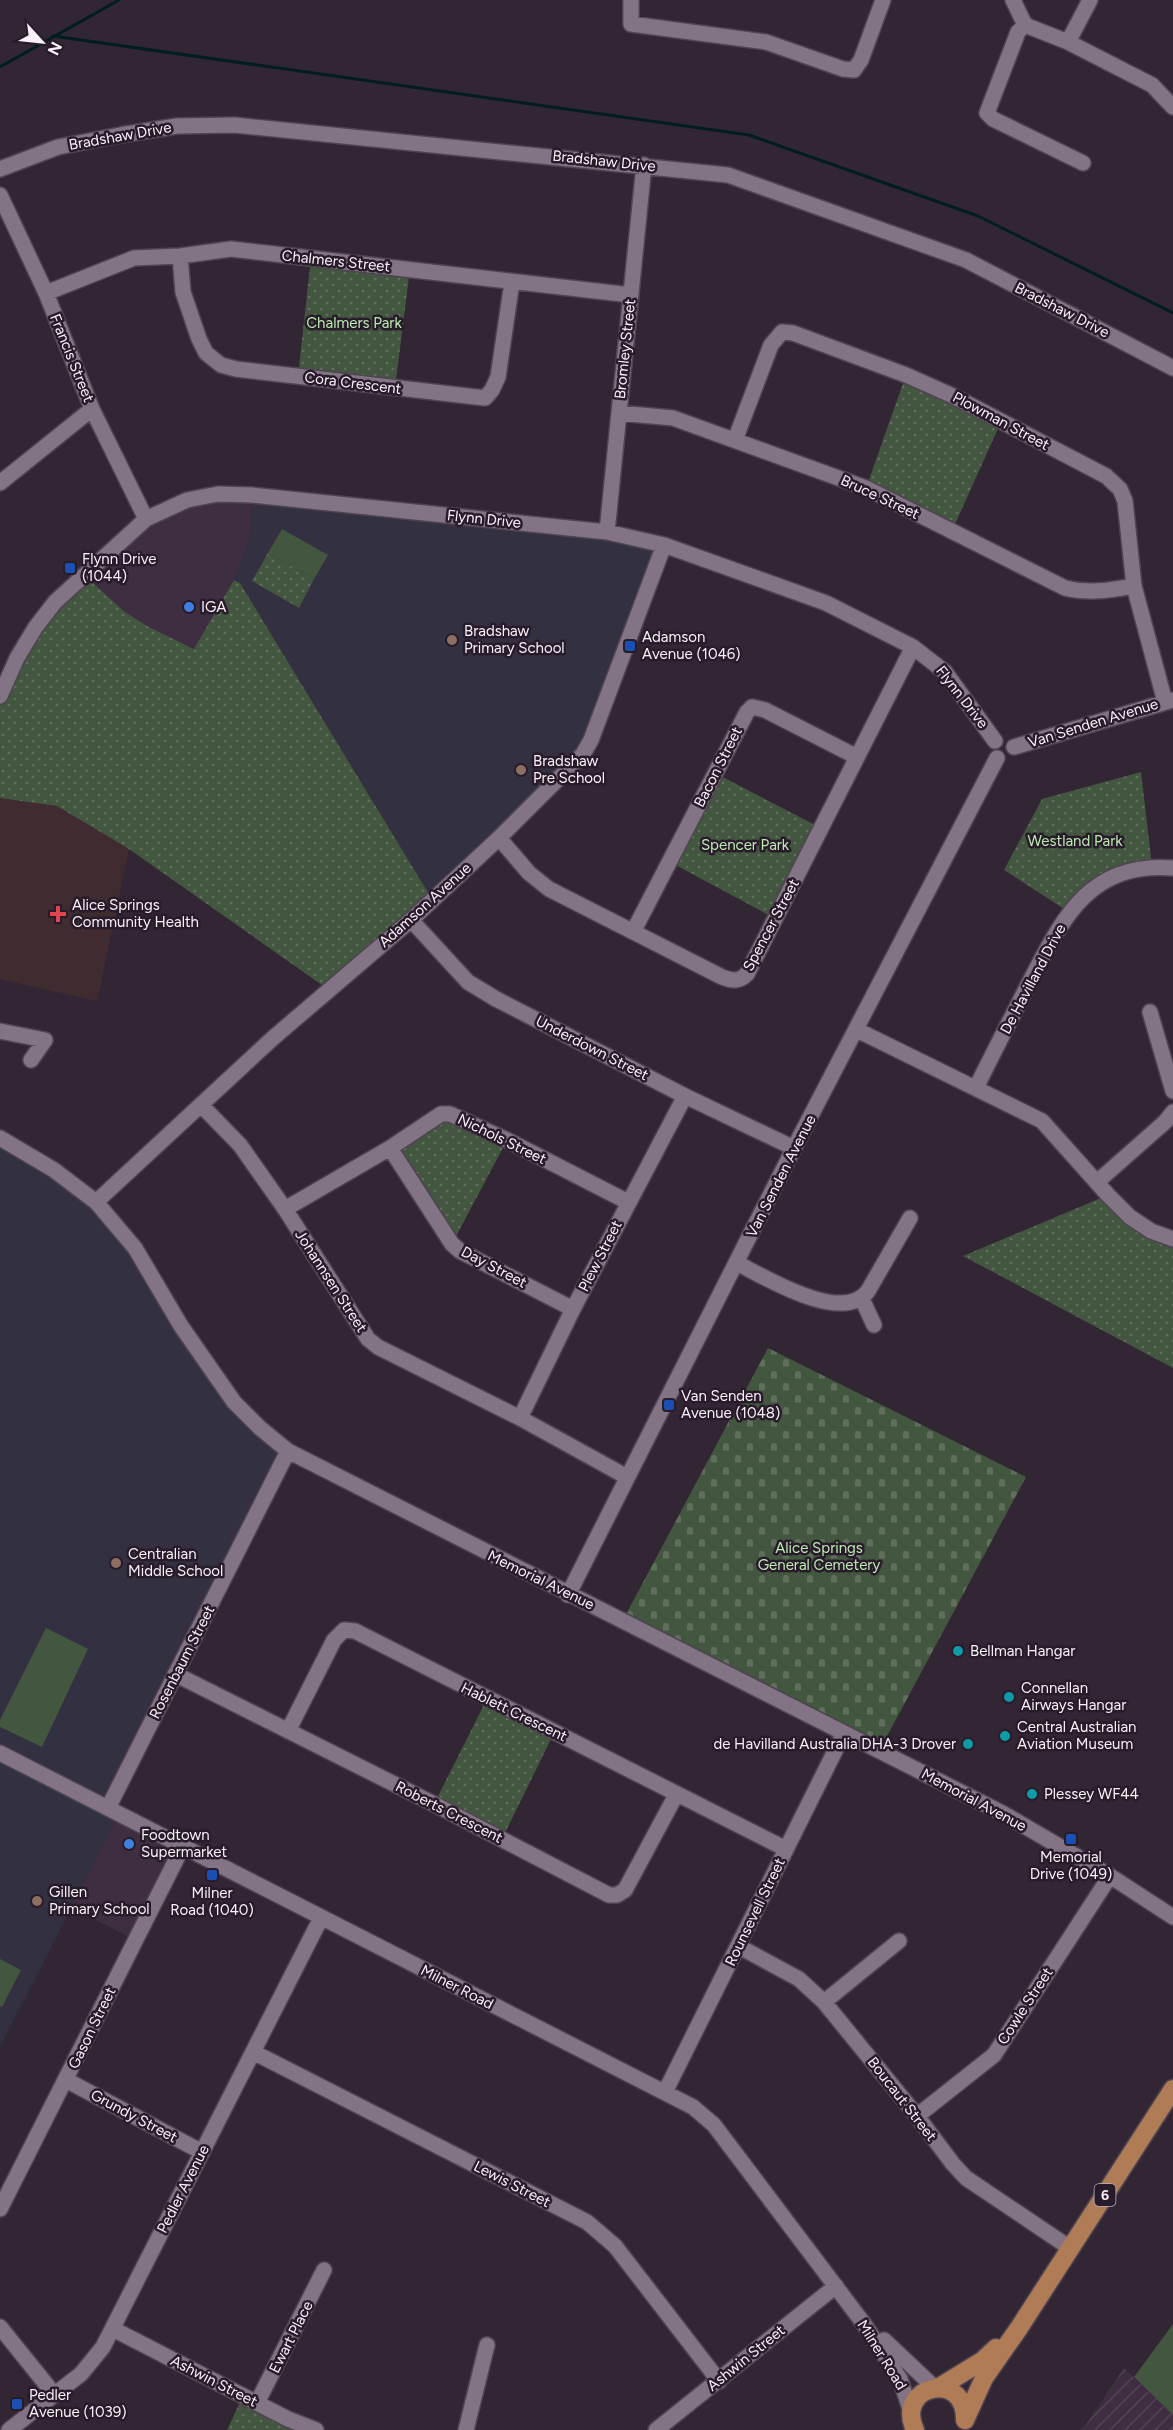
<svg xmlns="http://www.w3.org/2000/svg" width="1173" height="2430" font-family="Figtree,sans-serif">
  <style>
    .built { fill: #3f2e42 }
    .industrial { fill: url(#industrial-furrows) }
    .education { fill: #333041 }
    .medical { fill: #402c30 }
    .grass { fill: #435640 }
    .cemetery { fill: url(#cemetery-stones) }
    .park { fill: url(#park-dots) }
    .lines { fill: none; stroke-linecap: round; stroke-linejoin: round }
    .stream { stroke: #011d22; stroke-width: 3 }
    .minor-casing { stroke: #4f4451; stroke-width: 18 }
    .major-casing { stroke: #4f4451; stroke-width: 21 }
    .minor { stroke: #837485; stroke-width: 15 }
    .major { stroke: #af7c55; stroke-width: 18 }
    .transit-dot { fill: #1a4fb4; stroke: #291c2a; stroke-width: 2 }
    .shop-dot { fill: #3f7fe0; stroke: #291c2a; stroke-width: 2 }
    .education-dot { fill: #8d6e63; stroke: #291c2a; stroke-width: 2 }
    .health-dot { fill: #e0444e; stroke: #291c2a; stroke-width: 2 }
    .culture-dot { fill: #0f9aa8; stroke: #291c2a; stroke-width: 2 }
    .labels { text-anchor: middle; stroke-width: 5; stroke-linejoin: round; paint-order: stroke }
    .shield { fill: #291c2a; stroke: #bab0bb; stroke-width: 1.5 }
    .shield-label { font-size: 14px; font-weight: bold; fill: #f8eff9 }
    .street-label { font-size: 15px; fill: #f8eff9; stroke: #291c2a }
    .park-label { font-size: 15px; fill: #bae9b1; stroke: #291c2a }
    .poi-label { font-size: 15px; fill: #f8eff9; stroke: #291c2a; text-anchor: start }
  </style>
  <defs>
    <pattern id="industrial-furrows" width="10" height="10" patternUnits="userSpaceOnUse" patternTransform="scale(1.5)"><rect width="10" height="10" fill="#3f2e42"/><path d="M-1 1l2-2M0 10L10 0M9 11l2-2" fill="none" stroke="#524255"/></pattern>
    <pattern id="cemetery-stones" width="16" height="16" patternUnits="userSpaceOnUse" patternTransform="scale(1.5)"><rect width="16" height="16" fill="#435640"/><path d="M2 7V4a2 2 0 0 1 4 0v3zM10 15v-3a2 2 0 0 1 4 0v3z" fill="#5f6f5c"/></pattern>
    <pattern id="park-dots" width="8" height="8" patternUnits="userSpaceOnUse" patternTransform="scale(1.5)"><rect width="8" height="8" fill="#435640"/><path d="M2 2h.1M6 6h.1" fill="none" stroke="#5f6f5c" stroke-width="1.8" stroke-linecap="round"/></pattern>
  </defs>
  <rect width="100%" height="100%" fill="#332634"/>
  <path class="built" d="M 252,495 L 250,538 L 234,580 L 195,649 L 147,626 L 125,612 L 83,574 L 146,519 L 187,500 Z
    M 119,1814 L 183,1846 L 135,1940 L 71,1907 Z"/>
  <path class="industrial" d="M 1124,2368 L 1173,2415 L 1173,2430 L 1080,2430 L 1085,2426 Z"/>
  <path class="education" d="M 252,495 L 664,545 L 591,740 L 432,899 L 240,583 L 234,580 L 250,538 Z
    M 0,1138 L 96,1202 L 234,1402 L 288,1451 L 109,1808 L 119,1814 L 0,2047 Z"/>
  <path class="medical" d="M 0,798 L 57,806 L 129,849 L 97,1001 L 0,979 Z"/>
  <path class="grass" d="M 282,529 L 328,555 L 314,579 L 268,553 Z
    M 46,1628 L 88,1649 L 42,1747 L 0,1727 L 0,1720 Z
    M 0,1959 L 21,1970 L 2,2007 L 0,2006 Z
    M 1173,2324 L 1173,2415 L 1134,2377 Z"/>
  <path class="cemetery" d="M 768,1348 L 1026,1477 L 879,1751 L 623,1620 Z"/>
  <path class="park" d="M 311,258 L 410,269 L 395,388 L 298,376 Z
    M 906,375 L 1001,422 L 951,533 L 866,488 Z
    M 268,553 L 314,579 L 299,608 L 252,581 Z
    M 83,574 L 125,612 L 147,626 L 194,649 L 234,580 L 240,583 L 432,899 L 329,990 L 129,849 L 57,806 L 0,798 L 0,696 L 17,658 Z
    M 1141,772 L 1152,866 L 1127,870 L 1069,912 L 1004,870 L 1042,799 Z
    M 715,773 L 821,828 L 776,919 L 670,862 Z
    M 441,1114 L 507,1140 L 452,1244 L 390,1148 Z
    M 1108,1195 L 1173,1239 L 1173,1368 L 963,1256 Z
    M 487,1699 L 555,1731 L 502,1839 L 434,1804 Z
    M 243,2396 L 309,2430 L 227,2430 Z"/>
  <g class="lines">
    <path class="stream" d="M 53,36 L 749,135 L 978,216 L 1173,313
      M 0,67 L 119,0"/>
    <g class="minor-casing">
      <path id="minor" d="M 631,0 L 631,24 L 766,42 L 843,69 L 854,70 L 861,60 L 883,0
        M 1013,0 L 1025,25
        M 1068,42 L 1090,0
        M 1083,163 L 993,119 L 987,113 L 1018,32 L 1025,25 L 1068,42 L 1152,85 L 1173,107
        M 0,169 L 58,147 L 120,135 L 177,126 L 234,125 L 728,175 L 966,260 L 1173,368
        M 0,195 L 46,293 L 92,409 L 146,519
        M 180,256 L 183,292 L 199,339 L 206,353 L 221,365 L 236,369 L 485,398 L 492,390 L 498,377 L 512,282
        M 46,293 L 134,258 L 180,256 L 231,249 L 631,295
        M 619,413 L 673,418 L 866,488 L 1065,588 C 1089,594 1110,590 1134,586
        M 735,440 L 771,345 L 782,332 L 793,333 L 906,375 L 953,396 L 1106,476 L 1120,489 L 1125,501 L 1134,586 L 1165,702
        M 0,483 L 92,409
        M 607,532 L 644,165
        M 0,696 L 17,658 L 35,628 L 55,602 L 146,519 L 187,500 L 218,494 L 252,495 L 607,532 L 664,545 L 826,603 L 913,647 L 945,672 L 995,741
        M 1014,747 L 1173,700
        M 499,838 L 529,873 L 549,889 L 722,977 C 732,981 739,982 747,974 L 913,647
        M 411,920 L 468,982 L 496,999 L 685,1096 L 794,1148
        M 633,932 L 747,712 L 752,707 L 765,710 L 857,757
        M 1150,1012 L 1173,1091
        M 857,1030 L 1042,1121 L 1108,1195 L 1130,1217 L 1151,1231 L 1173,1239
        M 0,1031 L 45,1040 L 31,1060
        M 976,1088 C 993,1053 1011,1019 1028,985 C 1062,920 1088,861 1173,868
        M 202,1106 L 240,1145 L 285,1209 L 368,1339 L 378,1347 L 520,1418 L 627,1477
        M 0,1138 L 54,1170 L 96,1202 L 135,1248 L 181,1326 L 234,1402 L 260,1428 L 288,1451 L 1004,1814 L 1110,1876 L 1173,1917
        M 390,1148 L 452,1244 L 460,1251 L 573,1309
        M 1097,1182 L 1165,1122 L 1173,1112
        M 96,1202 L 273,1038 L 411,920 L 499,838 L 583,754 L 591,740 L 664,545
        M 285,1209 L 390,1148 L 441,1114 L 450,1114 L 507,1140 L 628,1202
        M 737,1263 C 766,1278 843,1325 868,1291 L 910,1218
        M 862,1299 L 874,1325
        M 520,1418 L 573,1309 L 685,1096
        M 568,1595 L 794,1148 L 997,758
        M 175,1674 L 434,1804 L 609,1895 L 617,1895 L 625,1890 L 676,1795
        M 288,1731 L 334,1640 L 344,1630 L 355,1631 L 786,1849
        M 0,1753 L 693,2107 L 714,2125 L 864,2324 L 900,2379 L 911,2412
        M 108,1808 L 288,1451
        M 738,1946 L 799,1979 L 824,2002 L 917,2116 L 953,2164 L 966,2178 L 1070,2248
        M 824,2002 L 899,1941
        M 253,2052 L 587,2222 L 615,2246 L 719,2381
        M 66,2080 L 202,2152
        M 665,2092 L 844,1733
        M 917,2116 L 994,2055 L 1110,1876
        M 0,2209 L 183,1846
        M 0,2327 L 54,2394
        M 113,2329 L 288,2419 L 316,2430
        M 884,2340 L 935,2388
        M 257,2403 L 324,2270
        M 9,2430 L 81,2374 L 103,2347 L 321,1918
        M 466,2430 L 487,2345
        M 656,2430 L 836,2286"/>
    </g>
    <g class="major-casing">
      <path id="major" d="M 938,2388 L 982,2361 L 996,2348
        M 965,2420 L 984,2378 L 1019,2328 L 1173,2089
        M 915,2430 C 894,2385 966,2369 965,2420"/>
    </g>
    <use href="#minor" class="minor"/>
    <use href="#major" class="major"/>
  </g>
  <g class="transit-dot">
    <rect x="64" y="562" width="12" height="12" rx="3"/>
    <rect x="624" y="640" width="12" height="12" rx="3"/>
    <rect x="663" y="1399" width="12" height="12" rx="3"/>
    <rect x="1065" y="1833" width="12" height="12" rx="3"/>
    <rect x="206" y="1869" width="12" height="12" rx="3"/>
    <rect x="11" y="2398" width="12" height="12" rx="3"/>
  </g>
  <g class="shop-dot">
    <circle cx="189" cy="607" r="6"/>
    <circle cx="129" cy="1844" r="6"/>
  </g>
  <g class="education-dot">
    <circle cx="452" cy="640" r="6"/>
    <circle cx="521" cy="770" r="6"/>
    <circle cx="116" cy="1563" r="6"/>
    <circle cx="37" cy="1901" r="6"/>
  </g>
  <path class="health-dot" d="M55 905h6v6h6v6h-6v6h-6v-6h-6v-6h6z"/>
  <g class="culture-dot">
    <circle cx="958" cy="1651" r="6"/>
    <circle cx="1009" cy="1697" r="6"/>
    <circle cx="1005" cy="1736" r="6"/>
    <circle cx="968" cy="1744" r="6"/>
    <circle cx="1032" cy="1794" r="6"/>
  </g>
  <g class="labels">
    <rect class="shield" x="1094.5" y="2184" width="21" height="22" rx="4.5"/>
    <g class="shield-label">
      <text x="1105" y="2200">6</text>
    </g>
    <g class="street-label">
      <text transform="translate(120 136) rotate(-10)" y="5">Bradshaw Drive</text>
      <text transform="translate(604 161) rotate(6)" y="5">Bradshaw Drive</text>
      <text transform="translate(336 261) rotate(6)" y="5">Chalmers Street</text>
      <text transform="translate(1062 310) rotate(27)" y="5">Bradshaw Drive</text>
      <text transform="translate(625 349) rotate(-84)" y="5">Bromley Street</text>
      <text transform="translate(72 358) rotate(68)" y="5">Francis Street</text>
      <text transform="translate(353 383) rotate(7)" y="5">Cora Crescent</text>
      <text transform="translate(1001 421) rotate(28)" y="5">Plowman Street</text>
      <text transform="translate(880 497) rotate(25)" y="5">Bruce Street</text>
      <text transform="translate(484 519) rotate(6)" y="5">Flynn Drive</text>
      <text transform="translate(962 697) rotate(52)" y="5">Flynn Drive</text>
      <text transform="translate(1093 723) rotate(-17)" y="5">Van Senden Avenue</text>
      <text transform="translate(718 767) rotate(-63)" y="5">Bacon Street</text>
      <text transform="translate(425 905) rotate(-42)" y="5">Adamson Avenue</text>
      <text transform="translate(771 925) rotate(-62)" y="5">Spencer Street</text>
      <text transform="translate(1033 979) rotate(-62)" y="5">De Havilland Drive</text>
      <text transform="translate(592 1048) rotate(27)" y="5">Underdown Street</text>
      <text transform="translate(502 1139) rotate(26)" y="5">Nichols Street</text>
      <text transform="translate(781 1176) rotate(-63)" y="5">Van Senden Avenue</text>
      <text transform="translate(600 1256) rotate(-63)" y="5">Plew Street</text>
      <text transform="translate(494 1267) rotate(28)" y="5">Day Street</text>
      <text transform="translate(331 1281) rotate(57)" y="5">Johannsen Street</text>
      <text transform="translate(541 1580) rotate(26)" y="5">Memorial Avenue</text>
      <text transform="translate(182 1662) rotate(-63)" y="5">Rosenbaum Street</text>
      <text transform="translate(514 1712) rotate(26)" y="5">Hablett Crescent</text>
      <text transform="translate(974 1800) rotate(28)" y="5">Memorial Avenue</text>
      <text transform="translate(449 1812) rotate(27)" y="5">Roberts Crescent</text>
      <text transform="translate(755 1912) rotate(-64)" y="5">Rounsevell Street</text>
      <text transform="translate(457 1987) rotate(27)" y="5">Milner Road</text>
      <text transform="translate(1025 2006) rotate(-57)" y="5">Cowle Street</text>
      <text transform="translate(92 2028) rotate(-64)" y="5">Gason Street</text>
      <text transform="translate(902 2099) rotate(52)" y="5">Boucaut Street</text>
      <text transform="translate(134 2116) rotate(28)" y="5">Grundy Street</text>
      <text transform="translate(512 2184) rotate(27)" y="5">Lewis Street</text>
      <text transform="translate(183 2189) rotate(-63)" y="5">Pedler Avenue</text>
      <text transform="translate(291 2337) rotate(-63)" y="5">Ewart Place</text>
      <text transform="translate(882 2355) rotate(58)" y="5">Milner Road</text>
      <text transform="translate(746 2358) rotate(-39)" y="5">Ashwin Street</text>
      <text transform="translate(214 2381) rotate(27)" y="5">Ashwin Street</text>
    </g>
    <g class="park-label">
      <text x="354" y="328">Chalmers Park</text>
      <text x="1075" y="846">Westland Park</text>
      <text x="745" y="850">Spencer Park</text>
      <text x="819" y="1553">Alice Springs<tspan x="819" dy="17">General Cemetery</tspan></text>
    </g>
    <g class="poi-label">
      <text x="82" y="564">Flynn Drive<tspan x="82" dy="17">(1044)</tspan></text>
      <text x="201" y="612">IGA</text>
      <text x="464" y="636">Bradshaw<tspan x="464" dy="17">Primary School</tspan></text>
      <text x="642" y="642">Adamson<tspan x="642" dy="17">Avenue (1046)</tspan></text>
      <text x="533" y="766">Bradshaw<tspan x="533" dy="17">Pre School</tspan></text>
      <text x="72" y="910">Alice Springs<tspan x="72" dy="17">Community Health</tspan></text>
      <text x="681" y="1401">Van Senden<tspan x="681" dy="17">Avenue (1048)</tspan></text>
      <text x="128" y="1559">Centralian<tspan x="128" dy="17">Middle School</tspan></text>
      <text x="970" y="1656">Bellman Hangar</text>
      <text x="1021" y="1693">Connellan<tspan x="1021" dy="17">Airways Hangar</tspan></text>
      <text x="1017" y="1732">Central Australian<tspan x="1017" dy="17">Aviation Museum</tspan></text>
      <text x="956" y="1749" text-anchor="end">de Havilland Australia DHA-3 Drover</text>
      <text x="1044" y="1799">Plessey WF44</text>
      <text x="141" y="1840">Foodtown<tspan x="141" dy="17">Supermarket</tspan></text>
      <text x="1071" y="1862" text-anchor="middle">Memorial<tspan x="1071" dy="17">Drive (1049)</tspan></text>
      <text x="49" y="1897">Gillen<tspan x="49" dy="17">Primary School</tspan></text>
      <text x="212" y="1898" text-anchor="middle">Milner<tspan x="212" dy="17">Road (1040)</tspan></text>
      <text x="29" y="2400">Pedler<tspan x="29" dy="17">Avenue (1039)</tspan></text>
    </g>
  </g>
  <g transform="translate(42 42) rotate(117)" stroke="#291c2a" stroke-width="4.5" paint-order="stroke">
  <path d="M0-4.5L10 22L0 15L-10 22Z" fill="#f8eff9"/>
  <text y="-9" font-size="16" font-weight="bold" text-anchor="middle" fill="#f8eff9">N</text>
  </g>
</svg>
